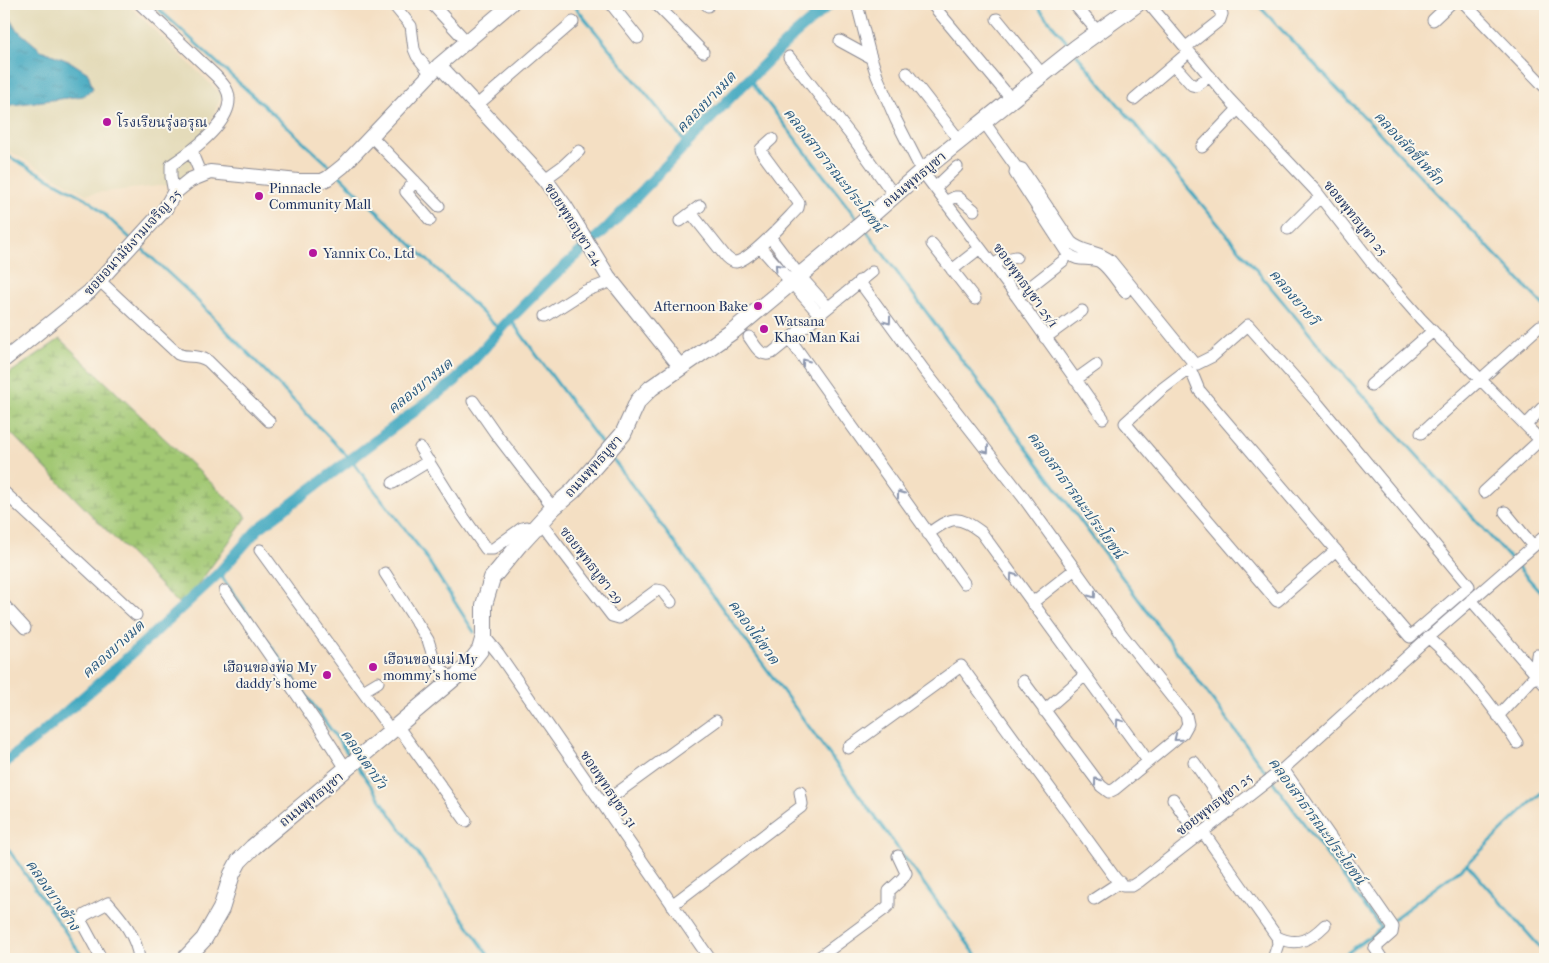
<svg xmlns="http://www.w3.org/2000/svg" width="1549" height="963" font-family="'IM FELL French Canon','Noto Serif Thai',serif">
  <style>
    .built { fill: #e4dbba }
    .wetland { fill: url(#wetland-marsh); stroke: #5e7c68 }
    .water { fill: url(#water-ripples); stroke: #2e6b8f }
    .lines { fill: none; stroke-linecap: round; stroke-linejoin: round }
    .stream { stroke: #40a7c0; stroke-width: 3 }
    .canal { stroke: #40a7c0; stroke-width: 11 }
    .minor-casing { stroke: #888790; stroke-width: 13 }
    .tertiary-casing { stroke: #888790; stroke-width: 16 }
    .secondary-casing { stroke: #888790; stroke-width: 18 }
    .minor { stroke: #fff; stroke-width: 11 }
    .tertiary { stroke: #fff; stroke-width: 14 }
    .secondary { stroke: #fff; stroke-width: 16 }
    .oneway { stroke: #8d97ae }
    .poi-dot { fill: #b5179e; stroke: #fbf7ec; stroke-width: 2 }
    .labels { text-anchor: middle; stroke-width: 4; stroke-linejoin: round; paint-order: stroke }
    .poi-label { font-size: 14px; fill: #1b2f5e; stroke: #fbf7ec; text-anchor: start }
    .street-label { font-size: 14px; fill: #1b2f5e; stroke: #fbf7ec }
    .water-label { font-size: 15px; font-style: italic; fill: #285980; stroke: #fbf7ec }
  </style>
  <defs>
    <pattern id="wetland-marsh" width="20" height="14" patternUnits="userSpaceOnUse" patternTransform="scale(1.25)"><rect width="20" height="14" fill="#a2c873"/><path d="M1 5h8M5 5V1M11 12h8M15 12V8" fill="none" stroke="#83a362"/></pattern>
    <pattern id="water-ripples" width="26" height="14" patternUnits="userSpaceOnUse" patternTransform="scale(1.25)"><rect width="26" height="14" fill="#40a7c0"/><path d="M2 4q2-2 4 0t4 0M15 11q2-2 4 0t4 0" fill="none" stroke="#35889f"/></pattern>
  </defs>
  <rect width="100%" height="100%" fill="#fbf7ec"/>
  <filter id="ink" filterUnits="userSpaceOnUse"><feTurbulence type="fractalNoise" baseFrequency=".02" numOctaves="2"/><feDisplacementMap in="SourceGraphic" scale="10" xChannelSelector="R" yChannelSelector="G"/><feConvolveMatrix kernelMatrix="1 2 1 2 8 2 1 2 1" color-interpolation-filters="sRGB"/></filter>
  <filter id="wash" filterUnits="userSpaceOnUse"><feTurbulence type="fractalNoise" baseFrequency=".0096" numOctaves="4" result="noise"/><feDisplacementMap in="SourceGraphic" scale="20" xChannelSelector="R" yChannelSelector="G"/><feGaussianBlur stdDeviation="1.12" result="paint"/><feColorMatrix in="noise" values="0 0 0 0 0 0 0 0 0 0 0 0 0 0 0 0 0 1.4 0 .05"/><feComposite in="paint" operator="in"/></filter>
  <g filter="url(#wash)">
    <rect width="100%" height="100%" fill="#f4dfc3"/>
    <path class="built" d="M 4,4 L 127,4 L 222,95 L 186,176 L 177,184 L 86,194 L 4,148 Z"/>
    <path class="wetland" d="M 60,339 L 247,517 L 182,607 L 4,426 L 4,377 Z"/>
    <path class="water" d="M 4,4 L 15,28 L 41,50 L 71,62 L 88,73 L 93,89 L 83,96 L 4,106 Z"/>
    <g class="lines">
      <path class="stream" d="M 153,4 L 333,169
        M 573,4 L 686,143
        M 1035,4 L 1070,46
        M 1257,4 L 1545,307
        M 1077,55 L 1339,369 L 1545,597
        M 749,79 L 858,220
        M 4,154 L 90,201 L 131,239
        M 339,175 L 500,330
        M 865,229 L 1381,928
        M 138,245 L 191,294 L 351,460 L 422,551 L 474,632
        M 510,319 L 605,448
        M 610,455 L 979,959
        M 219,573 L 351,758
        M 358,767 L 491,959
        M 4,843 L 84,959
        M 1467,864 L 1545,953
        M 1392,920 L 1467,864 L 1545,789
        M 1339,959 L 1387,924"/>
      <path class="canal" d="M 4,763 L 41,734 L 113,671 L 219,573 L 258,529 L 455,381 L 510,319 L 548,281 L 606,229 L 732,96 L 794,35 L 830,4"/>
    </g>
  </g>
  <g filter="url(#ink)">
    <g class="lines">
      <g class="minor-casing">
        <path id="minor" d="M 140,4 L 216,76 C 222,83 229,89 229,99 C 230,124 189,153 171,165 L 171,177 L 174,193
          M 393,4 L 411,26 L 414,49 L 417,56 L 431,74
          M 432,4 L 467,42
          M 611,4 L 638,38
          M 656,4 L 703,52
          M 706,4 L 708,6
          M 857,4 L 869,51 L 877,76 L 896,120 L 922,171 L 1017,297 L 1103,418
          M 932,4 L 1012,100
          M 1074,4 L 1098,32
          M 1149,4 L 1228,98 L 1315,190 L 1372,263 L 1421,319 L 1545,445
          M 1465,4 L 1545,87
          M 997,19 L 1042,74
          M 1433,20 L 1450,4
          M 840,41 L 871,58
          M 1186,47 L 1220,20 L 1222,14 L 1215,4
          M 789,57 L 853,138 L 894,195
          M 1174,65 L 1192,85 L 1196,86 L 1210,76
          M 907,73 L 960,141
          M 1134,99 L 1183,57
          M 476,106 L 573,22
          M 984,122 L 1016,167 L 1022,169 L 1071,242 C 1083,253 1099,250 1111,261 L 1192,361
          M 371,136 L 439,206
          M 1202,147 L 1238,109
          M 193,151 L 194,158 L 201,175
          M 1016,167 L 1015,173 L 1067,253 C 1079,263 1086,257 1098,261 C 1107,265 1119,284 1125,292
          M 545,179 L 563,166 L 579,151
          M 415,181 L 406,192 L 430,220
          M 935,188 L 957,167
          M 945,202 L 955,197 L 958,197 L 974,210
          M 691,213 L 726,257 C 729,260 732,262 736,262 C 751,260 787,219 798,208 L 799,203 L 762,153 L 761,149 L 772,139
          M 680,221 L 700,206
          M 1288,229 L 1320,197
          M 771,238 L 799,275 L 827,306
          M 932,244 L 975,299
          M 760,247 L 819,314
          M 993,265 L 1001,260 L 1016,257
          M 952,270 L 980,248
          M 100,281 L 178,354 C 190,359 195,353 208,361 L 269,421
          M 859,281 L 924,370 L 1023,497 L 1123,636 L 1186,715 L 1188,724 L 1183,733 L 1115,789 L 1109,792 L 1101,786 L 1023,681
          M 1017,297 L 1063,261
          M 546,316 L 585,291 L 612,281
          M 749,337 C 755,345 760,358 772,353 L 872,272
          M 789,338 L 964,583
          M 1045,338 L 1082,311
          M 1187,370 L 1162,389 L 1125,423 L 1277,601 L 1336,550
          M 1192,373 L 1199,390 L 1410,637 L 1469,586 L 1318,404 L 1248,325 L 1213,356 L 1197,364
          M 1075,380 L 1096,365
          M 1371,385 L 1433,331
          M 473,401 L 496,434 L 553,508
          M 1526,425 L 1545,405
          M 1421,433 L 1540,326
          M 420,448 L 462,515 L 486,549 L 493,549 L 522,528 L 526,527 L 533,530
          M 393,483 L 429,461
          M 4,492 L 136,615
          M 1484,492 L 1540,440
          M 1505,512 L 1533,546
          M 540,522 L 612,616 L 619,618 L 657,590 L 662,591 L 671,602
          M 928,534 C 951,517 957,514 981,532 L 1148,761
          M 260,550 L 392,732
          M 385,573 L 428,640 L 434,659 L 451,681
          M 225,591 L 318,725 L 347,770
          M 1471,600 L 1545,685
          M 1032,603 L 1075,569
          M 4,605 L 25,628
          M 484,636 L 498,653 L 710,959
          M 1428,637 C 1463,668 1492,704 1517,743
          M 1533,671 L 1536,665 L 1537,655
          M 363,691 L 378,682
          M 1044,711 L 1085,675
          M 1498,716 L 1536,675
          M 398,727 L 466,821
          M 848,748 L 961,666 L 1116,879 L 1123,886 L 1132,886 L 1140,881 L 1283,769 L 1421,644 L 1545,536
          M 1194,762 L 1229,812
          M 1283,769 L 1393,927 L 1392,933 L 1375,948 L 1382,959
          M 1173,799 L 1198,836
          M 602,804 L 716,721
          M 1203,832 L 1277,937 L 1278,944 L 1273,959
          M 1094,899 L 1120,882
          M 672,905 L 801,807 L 802,804 L 800,792
          M 1277,937 C 1297,947 1310,940 1325,925
          M 100,956 L 81,921 L 85,915 L 108,903 C 122,919 137,937 139,959
          M 817,959 L 886,908 L 889,905 L 889,891 L 903,878 L 906,873 L 898,856"/>
      </g>
      <g class="tertiary-casing">
        <path id="tertiary" d="M 439,65 L 545,179 L 565,206 L 608,276 L 680,366
          M 4,360 L 89,292 L 165,209 L 174,193 L 190,180 L 210,172 L 298,181 L 322,181 L 328,178 L 343,166 L 439,65 L 511,4"/>
      </g>
      <g class="secondary-casing">
        <path id="secondary" d="M 185,959 L 204,939 L 221,909 L 232,874 L 239,861 L 253,847 L 466,668 L 480,650 L 484,636 L 484,605 L 492,578 L 519,545 L 553,508 L 573,491 L 623,434 L 638,401 L 651,388 L 733,331 L 858,227 L 922,171 L 1077,47 L 1137,4"/>
      </g>
      <use href="#minor" class="minor"/>
      <use href="#tertiary" class="tertiary"/>
      <use href="#secondary" class="secondary"/>
    </g>
    <defs><path id="oneway-chevron" d="M-2-3.5L2.5 0L-2 3.5" fill="none" stroke-width="1.6" stroke-linecap="round" stroke-linejoin="round" transform="scale(1.25)"/></defs>
    <g class="oneway">
      <use href="#oneway-chevron" transform="translate(778 267) rotate(-132)"/>
      <use href="#oneway-chevron" transform="translate(888 321) rotate(54)"/>
      <use href="#oneway-chevron" transform="translate(805 362) rotate(-126)"/>
      <use href="#oneway-chevron" transform="translate(986 450) rotate(52)"/>
      <use href="#oneway-chevron" transform="translate(900 494) rotate(-126)"/>
      <use href="#oneway-chevron" transform="translate(1013 576) rotate(-126)"/>
      <use href="#oneway-chevron" transform="translate(1093 595) rotate(54)"/>
      <use href="#oneway-chevron" transform="translate(1119 722) rotate(-127)"/>
      <use href="#oneway-chevron" transform="translate(1177 738) rotate(141)"/>
      <use href="#oneway-chevron" transform="translate(1097 781) rotate(-127)"/>
    </g>
  </g>
  <g class="poi-dot">
    <circle cx="107" cy="122" r="5"/>
    <circle cx="259" cy="196" r="5"/>
    <circle cx="313" cy="253" r="5"/>
    <circle cx="758" cy="306" r="5"/>
    <circle cx="764" cy="329" r="5"/>
    <circle cx="373" cy="667" r="5"/>
    <circle cx="327" cy="675" r="5"/>
  </g>
  <g class="labels">
    <g class="poi-label">
      <text x="117" y="127">โรงเรียนรุ่งอรุณ</text>
      <text x="269" y="193">Pinnacle<tspan x="269" dy="16">Community Mall</tspan></text>
      <text x="323" y="258">Yannix Co., Ltd</text>
      <text x="748" y="311" text-anchor="end">Afternoon Bake</text>
      <text x="774" y="326">Watsana<tspan x="774" dy="16">Khao Man Kai</tspan></text>
      <text x="383" y="664">เฮือนของแม่ My<tspan x="383" dy="16">mommy's home</tspan></text>
      <text x="317" y="672" text-anchor="end">เฮือนของพ่อ My<tspan x="317" dy="16">daddy's home</tspan></text>
    </g>
    <g class="street-label">
      <text transform="translate(914 179) rotate(-40)" y="5">ถนนพุทธบูชา</text>
      <text transform="translate(1356 218) rotate(51)" y="5">ซอยพุทธบูชา 25</text>
      <text transform="translate(574 224) rotate(57)" y="5">ซอยพุทธบูชา 24</text>
      <text transform="translate(132 242) rotate(-48)" y="5">ซอยอนามัยงามเจริญ 25</text>
      <text transform="translate(1026 285) rotate(54)" y="5">ซอยพุทธบูชา 25/1</text>
      <text transform="translate(593 466) rotate(-48)" y="5">ถนนพุทธบูชา</text>
      <text transform="translate(592 565) rotate(52)" y="5">ซอยพุทธบูชา 29</text>
      <text transform="translate(609 789) rotate(56)" y="5">ซอยพุทธบูชา 31</text>
      <text transform="translate(311 799) rotate(-39)" y="5">ถนนพุทธบูชา</text>
      <text transform="translate(1214 804) rotate(-38)" y="5">ซอยพุทธบูชา 25</text>
    </g>
    <g class="water-label">
      <text transform="translate(706 102) rotate(-46)" y="5">คลองบางมด</text>
      <text transform="translate(1409 148) rotate(47)" y="5">คลองลัดขี้เหล็ก</text>
      <text transform="translate(834 170) rotate(52)" y="5">คลองสาธารณะประโยชน์</text>
      <text transform="translate(1294 297) rotate(50)" y="5">คลองยายวี</text>
      <text transform="translate(420 386) rotate(-39)" y="5">คลองบางมด</text>
      <text transform="translate(1076 495) rotate(54)" y="5">คลองสาธารณะประโยชน์</text>
      <text transform="translate(754 632) rotate(54)" y="5">คลองไผ่ขวด</text>
      <text transform="translate(113 649) rotate(-42)" y="5">คลองบางมด</text>
      <text transform="translate(364 759) rotate(55)" y="5">คลองตาบัว</text>
      <text transform="translate(1317 821) rotate(54)" y="5">คลองสาธารณะประโยชน์</text>
      <text transform="translate(53 895) rotate(55)" y="5">คลองบางช้าง</text>
    </g>
  </g>
  <rect width="1549" height="963" fill="none" stroke="#fbf7ec" stroke-width="20"/>
</svg>
